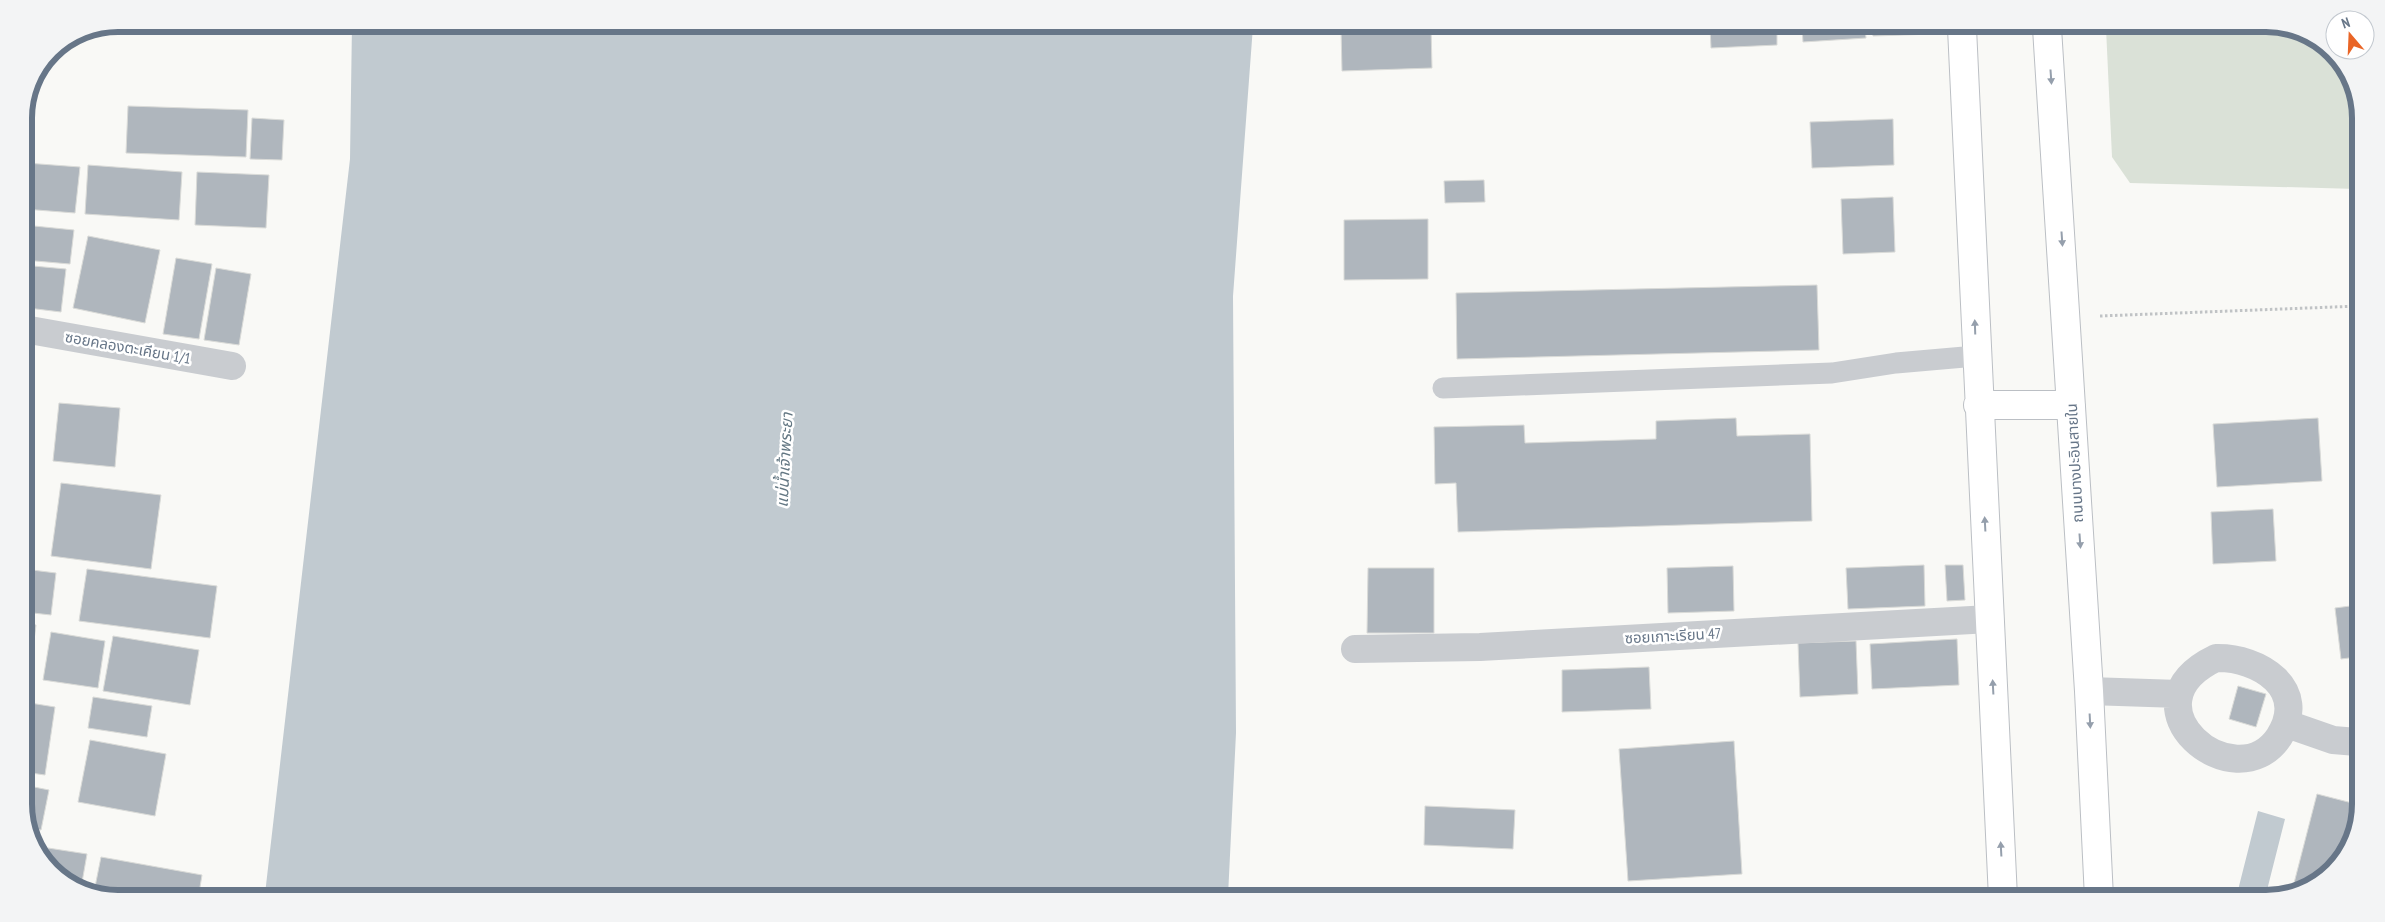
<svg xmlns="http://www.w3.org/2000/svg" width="2385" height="922" font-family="'PT Sans Narrow','Noto Sans Thai',sans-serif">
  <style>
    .green { fill: #dae1d7 }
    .water { fill: #c1cad0 }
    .building { fill: #afb6bd; stroke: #dadbd8 }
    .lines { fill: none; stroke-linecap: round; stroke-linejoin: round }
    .secondary-casing { stroke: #bbbfc4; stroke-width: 30 }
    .path { stroke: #c0c3c5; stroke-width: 3; stroke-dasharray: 2.5 2.5; stroke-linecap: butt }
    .lane { stroke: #c9ccd0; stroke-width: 21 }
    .street { stroke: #c9ccd0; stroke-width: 28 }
    .secondary { stroke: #fff; stroke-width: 28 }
    .oneway { fill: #959fac }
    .labels { text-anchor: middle; stroke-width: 5; stroke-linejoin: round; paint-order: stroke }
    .street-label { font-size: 15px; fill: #677688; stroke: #fff }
    .water-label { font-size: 16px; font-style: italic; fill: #637783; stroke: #fff }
    .rim { fill: none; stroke: #677688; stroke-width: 6 }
  </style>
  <rect width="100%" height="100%" fill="#f9f9f6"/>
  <path class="green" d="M 2106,28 L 2297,29 L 2342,60 L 2361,112 L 2361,180 L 2357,189 L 2130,183 L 2112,157 Z"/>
  <path class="water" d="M 352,24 L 1253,26 L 1233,296 L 1236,733 L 1228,896 L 265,894 L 350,159 Z
    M 2258,811 L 2285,819 L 2265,898 L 2236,898 Z"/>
  <path class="building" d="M 1431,27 L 1432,68 L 1342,71 L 1341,29 Z
    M 1710,27 L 1777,28 L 1777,45 L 1711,48 Z
    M 1802,28 L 1865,28 L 1866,38 L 1803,42 Z
    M 1872,28 L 1933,28 L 1933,34 L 1873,36 Z
    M 128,106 L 248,110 L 246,157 L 126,153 Z
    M 252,118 L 284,120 L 282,160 L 250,159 Z
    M 1893,119 L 1894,165 L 1812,168 L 1810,122 Z
    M 26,163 L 80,167 L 75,213 L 24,209 Z
    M 88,165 L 182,172 L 179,220 L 85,214 Z
    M 197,172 L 269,175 L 266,228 L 195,225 Z
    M 1484,180 L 1485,202 L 1445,203 L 1444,181 Z
    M 1893,197 L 1895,252 L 1843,254 L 1841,199 Z
    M 1428,219 L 1428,279 L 1344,280 L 1344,220 Z
    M 24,225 L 74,230 L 70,264 L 24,260 Z
    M 88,236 L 160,250 L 145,323 L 73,308 Z
    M 176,258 L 212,264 L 199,339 L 163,334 Z
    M 33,266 L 66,269 L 61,312 L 28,308 Z
    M 216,268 L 251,274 L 239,345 L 204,340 Z
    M 1817,285 L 1819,350 L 1457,359 L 1456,293 Z
    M 59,403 L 120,408 L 115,467 L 53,461 Z
    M 1736,418 L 1737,436 L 1810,434 L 1812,521 L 1458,532 L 1456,483 L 1435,484 L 1434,427 L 1524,425 L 1525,443 L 1656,439 L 1656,421 Z
    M 2318,418 L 2322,481 L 2217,487 L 2213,424 Z
    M 61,483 L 161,495 L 151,569 L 51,556 Z
    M 2273,509 L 2276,561 L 2213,564 L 2211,512 Z
    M 1924,565 L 1925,606 L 1848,609 L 1846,568 Z
    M 1945,565 L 1963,565 L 1965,600 L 1947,601 Z
    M 1733,566 L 1734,611 L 1668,613 L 1667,568 Z
    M 1368,568 L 1434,568 L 1434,633 L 1367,633 Z
    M 24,569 L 56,573 L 51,615 L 24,612 Z
    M 87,569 L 217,586 L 210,638 L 79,621 Z
    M 2358,605 L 2357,657 L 2341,659 L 2335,608 Z
    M 24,624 L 36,625 L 28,686 L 24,686 Z
    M 51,632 L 105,641 L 98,688 L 43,680 Z
    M 113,636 L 199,650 L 190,705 L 103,691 Z
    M 1957,639 L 1959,685 L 1872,689 L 1870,644 Z
    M 1856,641 L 1858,694 L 1800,697 L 1798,643 Z
    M 1649,667 L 1651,709 L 1562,712 L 1562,670 Z
    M 2238,686 L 2266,694 L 2256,727 L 2229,719 Z
    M 93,697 L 152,706 L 147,737 L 88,728 Z
    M 24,702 L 55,707 L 45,775 L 24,772 Z
    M 90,740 L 166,754 L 155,816 L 78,802 Z
    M 1734,741 L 1742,874 L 1628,881 L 1619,749 Z
    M 24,785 L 49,790 L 41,830 L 31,828 L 24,810 Z
    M 2317,794 L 2356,804 L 2356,834 L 2320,882 L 2292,891 Z
    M 1425,806 L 1515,810 L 1513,849 L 1424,845 Z
    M 48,848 L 87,854 L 81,888 L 46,863 Z
    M 101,857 L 202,875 L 199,893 L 94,892 Z"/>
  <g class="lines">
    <g class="secondary-casing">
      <path id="secondary" d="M 1962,28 L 2003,898
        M 2047,28 L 2089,691 L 2099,898
        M 1978,405 L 2071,405"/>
    </g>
    <path class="path" d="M 2100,316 L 2360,306"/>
    <path class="lane" d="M 1443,388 L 1832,373 L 1896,363 L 1976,356"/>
    <path class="street" d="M 24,329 L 232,366
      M 1355,649 L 1480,647 L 1990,619
      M 2216,658 C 2259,657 2310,689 2279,737 C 2235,802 2118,705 2216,658 Z
      M 2089,691 L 2179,694
      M 2287,724 L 2333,740 L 2357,742"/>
    <use href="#secondary" class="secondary"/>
  </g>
  <defs><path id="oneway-solid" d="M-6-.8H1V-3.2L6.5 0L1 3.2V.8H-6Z" transform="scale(1.25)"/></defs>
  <g class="oneway">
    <use href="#oneway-solid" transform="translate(2051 77) rotate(86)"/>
    <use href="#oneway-solid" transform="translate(2062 239) rotate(86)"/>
    <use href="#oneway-solid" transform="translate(1975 327) rotate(-92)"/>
    <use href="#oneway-solid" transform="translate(1985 524) rotate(-93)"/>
    <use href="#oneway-solid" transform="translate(2080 541) rotate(86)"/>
    <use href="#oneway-solid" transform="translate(1993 687) rotate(-93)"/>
    <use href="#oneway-solid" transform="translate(2090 721) rotate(87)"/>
    <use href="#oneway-solid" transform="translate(2001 849) rotate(-93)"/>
  </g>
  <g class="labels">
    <g class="street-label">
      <text transform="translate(128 348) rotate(10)" y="5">ซอยคลองตะเคียน 1/1</text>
      <text transform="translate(2075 463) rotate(-93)" y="5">ถนนบางปะอินสายใน</text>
      <text transform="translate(1673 636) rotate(-3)" y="5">ซอยเกาะเรียน 47</text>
    </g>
    <g class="water-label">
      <text transform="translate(784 460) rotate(-87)" y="6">แม่น้ำเจ้าพระยา</text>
    </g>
  </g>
  <path d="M0 0H2385V922H0ZM118 32H2266A86 86 0 0 1 2352 118V804A86 86 0 0 1 2266 890H118A86 86 0 0 1 32 804V118A86 86 0 0 1 118 32Z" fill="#f3f4f5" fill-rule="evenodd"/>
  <path class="rim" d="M118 32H2266A86 86 0 0 1 2352 118V804A86 86 0 0 1 2266 890H118A86 86 0 0 1 32 804V118A86 86 0 0 1 118 32Z"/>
  <g transform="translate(2350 35) rotate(341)"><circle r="24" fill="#ffffff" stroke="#c2c8cf"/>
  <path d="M0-4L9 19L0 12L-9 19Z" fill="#e96526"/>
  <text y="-8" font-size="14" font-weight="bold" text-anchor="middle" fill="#677688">N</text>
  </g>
</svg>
